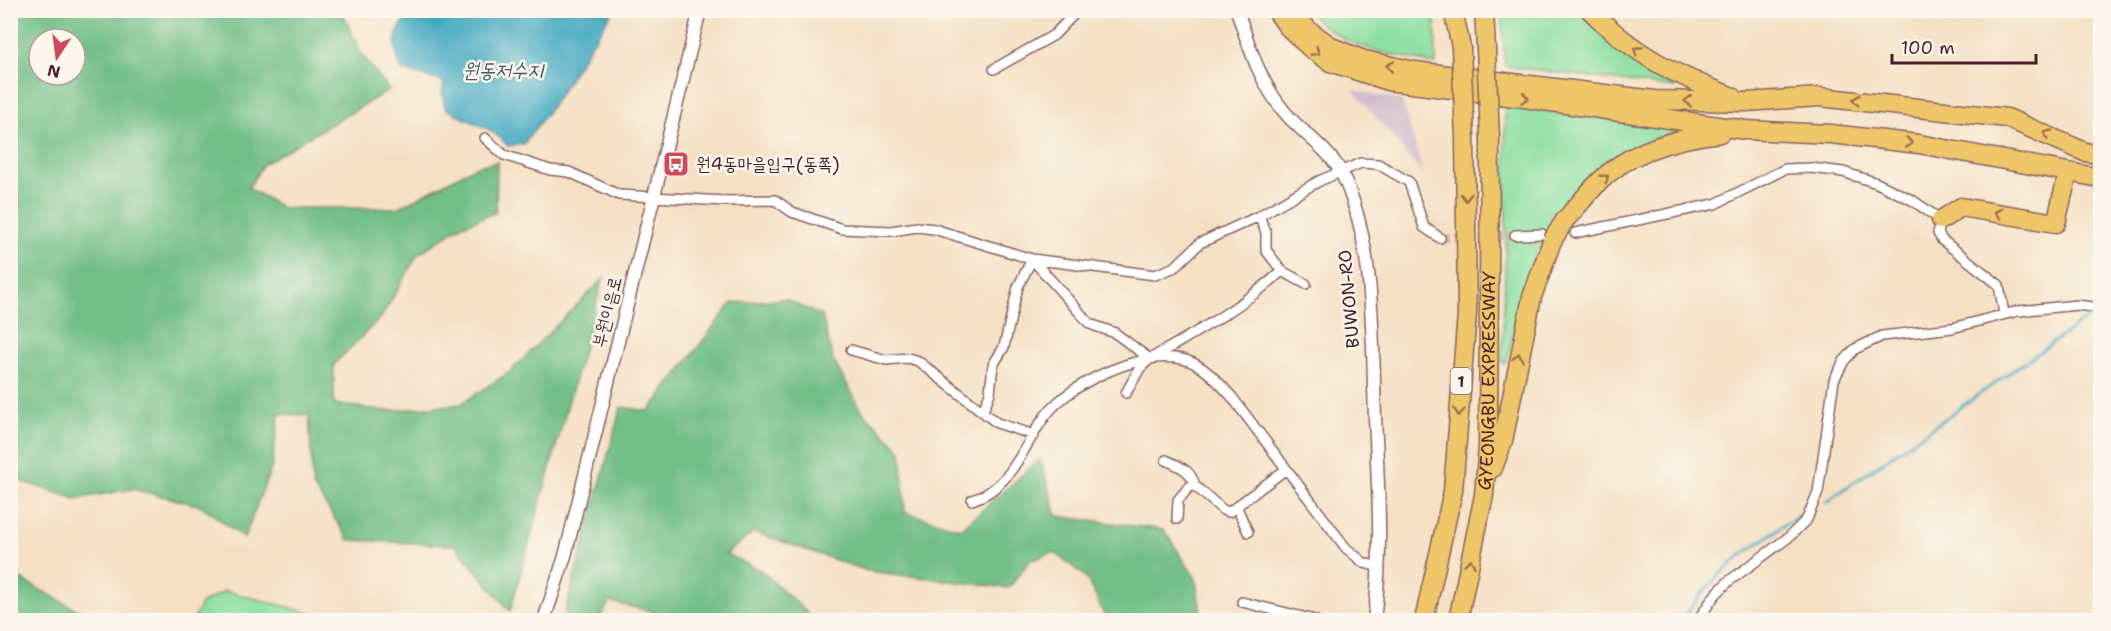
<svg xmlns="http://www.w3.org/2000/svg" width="2111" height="631" font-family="'Shantell Sans','Poor Story',sans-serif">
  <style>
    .industrial { fill: #d1bdcc }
    .green { fill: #8cdfa0; stroke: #6b7f66; stroke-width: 1.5 }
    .forest { fill: #71be86; stroke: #5e6e58; stroke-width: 1.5; fill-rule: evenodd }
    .water { fill: #41a8c1; stroke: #466476; stroke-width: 1.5 }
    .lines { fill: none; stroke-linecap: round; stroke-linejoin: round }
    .stream { stroke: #41a8c1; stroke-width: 3 }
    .minor-tunnel { stroke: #d3b9a5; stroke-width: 9; stroke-dasharray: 9 4.5; stroke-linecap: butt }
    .minor-casing { stroke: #866361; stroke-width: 12 }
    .tertiary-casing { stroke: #866361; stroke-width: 15 }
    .motorway-casing { stroke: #866361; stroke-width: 21 }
    .minor { stroke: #fff; stroke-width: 9 }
    .tertiary { stroke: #fff; stroke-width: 12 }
    .motorway { stroke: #eec569; stroke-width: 18 }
    .motorway-bridge-casing { stroke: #866361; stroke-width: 21; stroke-linecap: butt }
    .motorway-bridge { stroke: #eec569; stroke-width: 18 }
    .oneway { stroke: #9c724a }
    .labels { text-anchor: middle; stroke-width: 5; stroke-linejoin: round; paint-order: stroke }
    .shield { fill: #fbf7ec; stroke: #7f6065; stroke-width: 1.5 }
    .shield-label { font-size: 16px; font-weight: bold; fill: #4a1f2b }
    .poi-label { font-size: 18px; fill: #4a1f2b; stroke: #fbf7ec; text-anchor: start }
    .street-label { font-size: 18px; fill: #4a1f2b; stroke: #fbf7ec }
    .water-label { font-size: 20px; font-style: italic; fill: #465667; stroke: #fbf7ec }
  </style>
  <rect width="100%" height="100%" fill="#fbf7ec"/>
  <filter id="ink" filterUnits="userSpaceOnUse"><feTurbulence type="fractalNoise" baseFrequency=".0167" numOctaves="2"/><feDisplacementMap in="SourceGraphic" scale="12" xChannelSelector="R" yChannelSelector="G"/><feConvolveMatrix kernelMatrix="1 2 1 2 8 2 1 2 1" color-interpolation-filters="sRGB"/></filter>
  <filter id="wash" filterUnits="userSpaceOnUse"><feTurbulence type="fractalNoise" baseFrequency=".008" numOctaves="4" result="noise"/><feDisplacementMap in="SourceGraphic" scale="24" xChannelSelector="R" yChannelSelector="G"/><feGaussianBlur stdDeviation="1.35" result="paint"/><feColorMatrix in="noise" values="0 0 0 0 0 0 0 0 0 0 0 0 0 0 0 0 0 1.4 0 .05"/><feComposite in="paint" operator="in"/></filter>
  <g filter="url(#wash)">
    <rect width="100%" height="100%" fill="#f5e0c4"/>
    <path class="industrial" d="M 1353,90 L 1402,101 L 1424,175 Z"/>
    <path class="green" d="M 1308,11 L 1435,11 L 1436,64 C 1388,54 1342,49 1308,11 Z
      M 1501,11 L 1579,11 L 1624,54 L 1676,88 L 1505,66 Z
      M 1505,106 L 1681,130 C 1663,136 1643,143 1626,152 C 1569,183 1533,245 1517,306 C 1513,323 1514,348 1504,364 L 1502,362 L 1506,239 Z
      M 225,591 L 338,620 L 193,620 L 202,603 Z"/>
    <path class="forest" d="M 10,11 L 342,11 L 361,54 L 389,90 L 263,164 L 248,188 L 283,208 L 398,208 L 477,166 L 497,162 L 496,212 L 461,226 L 418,254 L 382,316 L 334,364 L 334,404 L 386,411 L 461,404 L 510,372 L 603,279 L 510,611 L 455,545 L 349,540 L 313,486 L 309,415 L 279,414 L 272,466 L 244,538 L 202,506 L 133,489 L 76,499 L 11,478 ZM 39,39 L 75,39 L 75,75 L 39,75 Z
      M 785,299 L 822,316 L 833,360 L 863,412 L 901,450 L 905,512 L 961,529 L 1040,459 L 1057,516 L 1164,530 L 1196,579 L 1202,620 L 1107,620 L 1086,577 L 1054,552 L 1029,561 L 1009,588 L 868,571 L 754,532 L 726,554 L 763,572 L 807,613 L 809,620 L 664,620 L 651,611 L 610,602 L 598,620 L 563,620 L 621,407 L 649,411 L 732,303 Z
      M 11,574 L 96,620 L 11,620 Z"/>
    <path class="water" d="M 412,11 L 412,10 L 613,11 L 551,107 L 524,144 L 508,146 C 491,125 467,123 445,108 L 442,94 L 444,82 L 401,70 C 391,40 394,34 412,11 Z"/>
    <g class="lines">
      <path class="stream" d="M 1826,502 L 2099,310
        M 1683,620 C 1712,572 1752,547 1798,516"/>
    </g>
  </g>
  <g filter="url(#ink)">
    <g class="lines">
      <path class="minor-tunnel" d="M 1440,238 L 1515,235"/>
      <g class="minor-casing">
        <path id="minor" d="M 994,69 L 1054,35 L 1078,10
          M 485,138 L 504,155 L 550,170 L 569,172 L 619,195 L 724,201 L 775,200 L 792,212 L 842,229 L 891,231 L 917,227 L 934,229 L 1032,259 L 1155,275 L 1175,267 L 1200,243 L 1259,216 L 1319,181 L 1361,163 L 1378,164 L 1409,182 L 1424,227 L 1440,238
          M 1259,216 L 1266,232 L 1266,250 L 1282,271 L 1306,284
          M 1575,233 L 1715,204 L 1785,169 L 1811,168 L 1843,172 L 1877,183 L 1912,200 L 1941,220 L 1938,233 L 1942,240 L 1999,285 L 2004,314
          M 1515,235 L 1542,234
          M 851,350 L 886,360 L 908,358 L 918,361 L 997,423 L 1034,435
          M 1126,393 L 1140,368 L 1150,359 C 1196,332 1242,307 1282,271
          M 983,411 L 990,393 L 993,365 L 1004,347 L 1018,287 L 1032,259 L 1090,324 L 1115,333 L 1150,359
          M 1166,460 C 1181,467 1191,470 1195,486
          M 972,500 C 1012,488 1023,445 1046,415 C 1071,382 1145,348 1186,360 C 1205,366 1219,383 1232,397 L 1346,548 L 1364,563 L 1379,567
          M 1237,508 L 1248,532
          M 1177,519 L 1178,500 L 1189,487 L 1195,486 L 1223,510 L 1229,512 L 1285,470
          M 1242,602 L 1315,620
          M 1698,620 L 1715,595 L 1729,581 L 1789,537 L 1807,519 L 1818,492 L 1834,380 L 1844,361 L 1855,349 L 1882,336 L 1952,328 L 2018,311 L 2077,305 L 2100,308"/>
      </g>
      <g class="tertiary-casing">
        <path id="tertiary" d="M 1237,10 C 1249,47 1261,86 1288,116 C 1304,134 1329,150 1341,172 C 1376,241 1372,340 1375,417 C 1378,485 1383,553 1374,620
          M 544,620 L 565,556 L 700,10"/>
      </g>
      <g class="motorway-casing">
        <g id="motorway">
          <path d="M 1276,10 L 1287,26 L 1310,48 L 1330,62 L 1388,81 L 1524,98 L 1746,130 L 1831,134 L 1919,144 L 2100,178"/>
          <path d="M 1294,10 L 1307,29 L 1334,48 L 1364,60 L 1415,71 L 1655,100 L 1746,102 L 1820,97 L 2007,118 L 2085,152 L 2100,155"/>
          <path d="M 1453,10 L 1461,47"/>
          <path d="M 1484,10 L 1486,49"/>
          <path d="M 1590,10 C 1634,55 1675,75 1733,97"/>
          <path d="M 1565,220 C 1576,208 1587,194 1599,182 C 1630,150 1677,138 1720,133"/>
          <path d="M 1941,220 L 1961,207 L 2056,223 L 2068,173"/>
          <path d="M 1493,468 L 1503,441 L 1532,297 L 1552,241"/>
          <path d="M 1424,620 L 1453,491 L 1467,313 L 1465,138"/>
          <path id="s1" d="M 1458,620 L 1484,495 L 1488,446 L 1490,138"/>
        </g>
      </g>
      <use href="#minor" class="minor"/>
      <use href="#tertiary" class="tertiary"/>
      <use href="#motorway" class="motorway"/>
      <g class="motorway-bridge-casing">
        <path id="motorway-bridge" d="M 1461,47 L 1465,138
          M 1486,49 L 1490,138
          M 1552,241 L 1565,220"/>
      </g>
      <use href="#motorway-bridge" class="motorway-bridge"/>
    </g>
    <defs><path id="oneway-chevron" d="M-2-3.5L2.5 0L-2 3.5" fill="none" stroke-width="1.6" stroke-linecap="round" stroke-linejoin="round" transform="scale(1.5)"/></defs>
    <g class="oneway">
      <use href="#oneway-chevron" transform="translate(1637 50) rotate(-144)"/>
      <use href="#oneway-chevron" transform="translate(1316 52) rotate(35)"/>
      <use href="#oneway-chevron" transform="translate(1390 66) rotate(-168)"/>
      <use href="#oneway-chevron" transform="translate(1525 98) rotate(8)"/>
      <use href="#oneway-chevron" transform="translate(1856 100) rotate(-174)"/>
      <use href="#oneway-chevron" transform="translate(1688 101) rotate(-178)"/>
      <use href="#oneway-chevron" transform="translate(2047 134) rotate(-155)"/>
      <use href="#oneway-chevron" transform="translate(1909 143) rotate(7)"/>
      <use href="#oneway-chevron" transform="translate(1605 178) rotate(-38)"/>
      <use href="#oneway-chevron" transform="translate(1466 197) rotate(90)"/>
      <use href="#oneway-chevron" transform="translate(1998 213) rotate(-170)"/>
      <use href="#oneway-chevron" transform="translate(1518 357) rotate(-80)"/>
      <use href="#oneway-chevron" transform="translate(1459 412) rotate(95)"/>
      <use href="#oneway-chevron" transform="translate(1470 563) rotate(-79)"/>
    </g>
  </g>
  <defs>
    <g id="bus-square" transform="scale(1.35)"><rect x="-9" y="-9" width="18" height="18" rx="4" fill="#d1495b" stroke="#fbf7ec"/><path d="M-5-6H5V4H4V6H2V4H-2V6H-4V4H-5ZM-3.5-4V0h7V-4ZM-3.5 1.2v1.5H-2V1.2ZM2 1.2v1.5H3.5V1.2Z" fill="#fff"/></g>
  </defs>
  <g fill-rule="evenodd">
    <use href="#bus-square" x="676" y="164"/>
  </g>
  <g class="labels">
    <rect class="shield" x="1450.5" y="368" width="21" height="26" rx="4.5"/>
    <g class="shield-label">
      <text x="1461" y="387">1</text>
    </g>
    <g class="poi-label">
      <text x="696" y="170">원4동마을입구(동쪽)</text>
    </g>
    <g class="street-label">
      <text transform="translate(1349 299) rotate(-95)" y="6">BUWON-RO</text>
      <text transform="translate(607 312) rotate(-76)" y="6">부원이음로</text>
      <text dy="6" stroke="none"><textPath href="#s1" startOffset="242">GYEONGBU EXPRESSWAY</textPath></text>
    </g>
    <g class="water-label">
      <text x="503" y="77">원동저수지</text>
    </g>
  </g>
  <rect width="2111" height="631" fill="none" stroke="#fbf7ec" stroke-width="36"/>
  <g transform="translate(57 57) rotate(193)"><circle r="28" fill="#fbf7ec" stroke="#b4a19f" stroke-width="1.5"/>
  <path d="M0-4.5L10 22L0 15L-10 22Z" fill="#d1495b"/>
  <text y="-9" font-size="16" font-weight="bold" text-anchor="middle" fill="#4a1f2b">N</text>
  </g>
  <path d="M1892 54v9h144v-9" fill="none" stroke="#4a1f2b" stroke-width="3"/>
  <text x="1901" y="54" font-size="18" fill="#4a1f2b" stroke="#fbf7ec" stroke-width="4.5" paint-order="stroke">100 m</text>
</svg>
